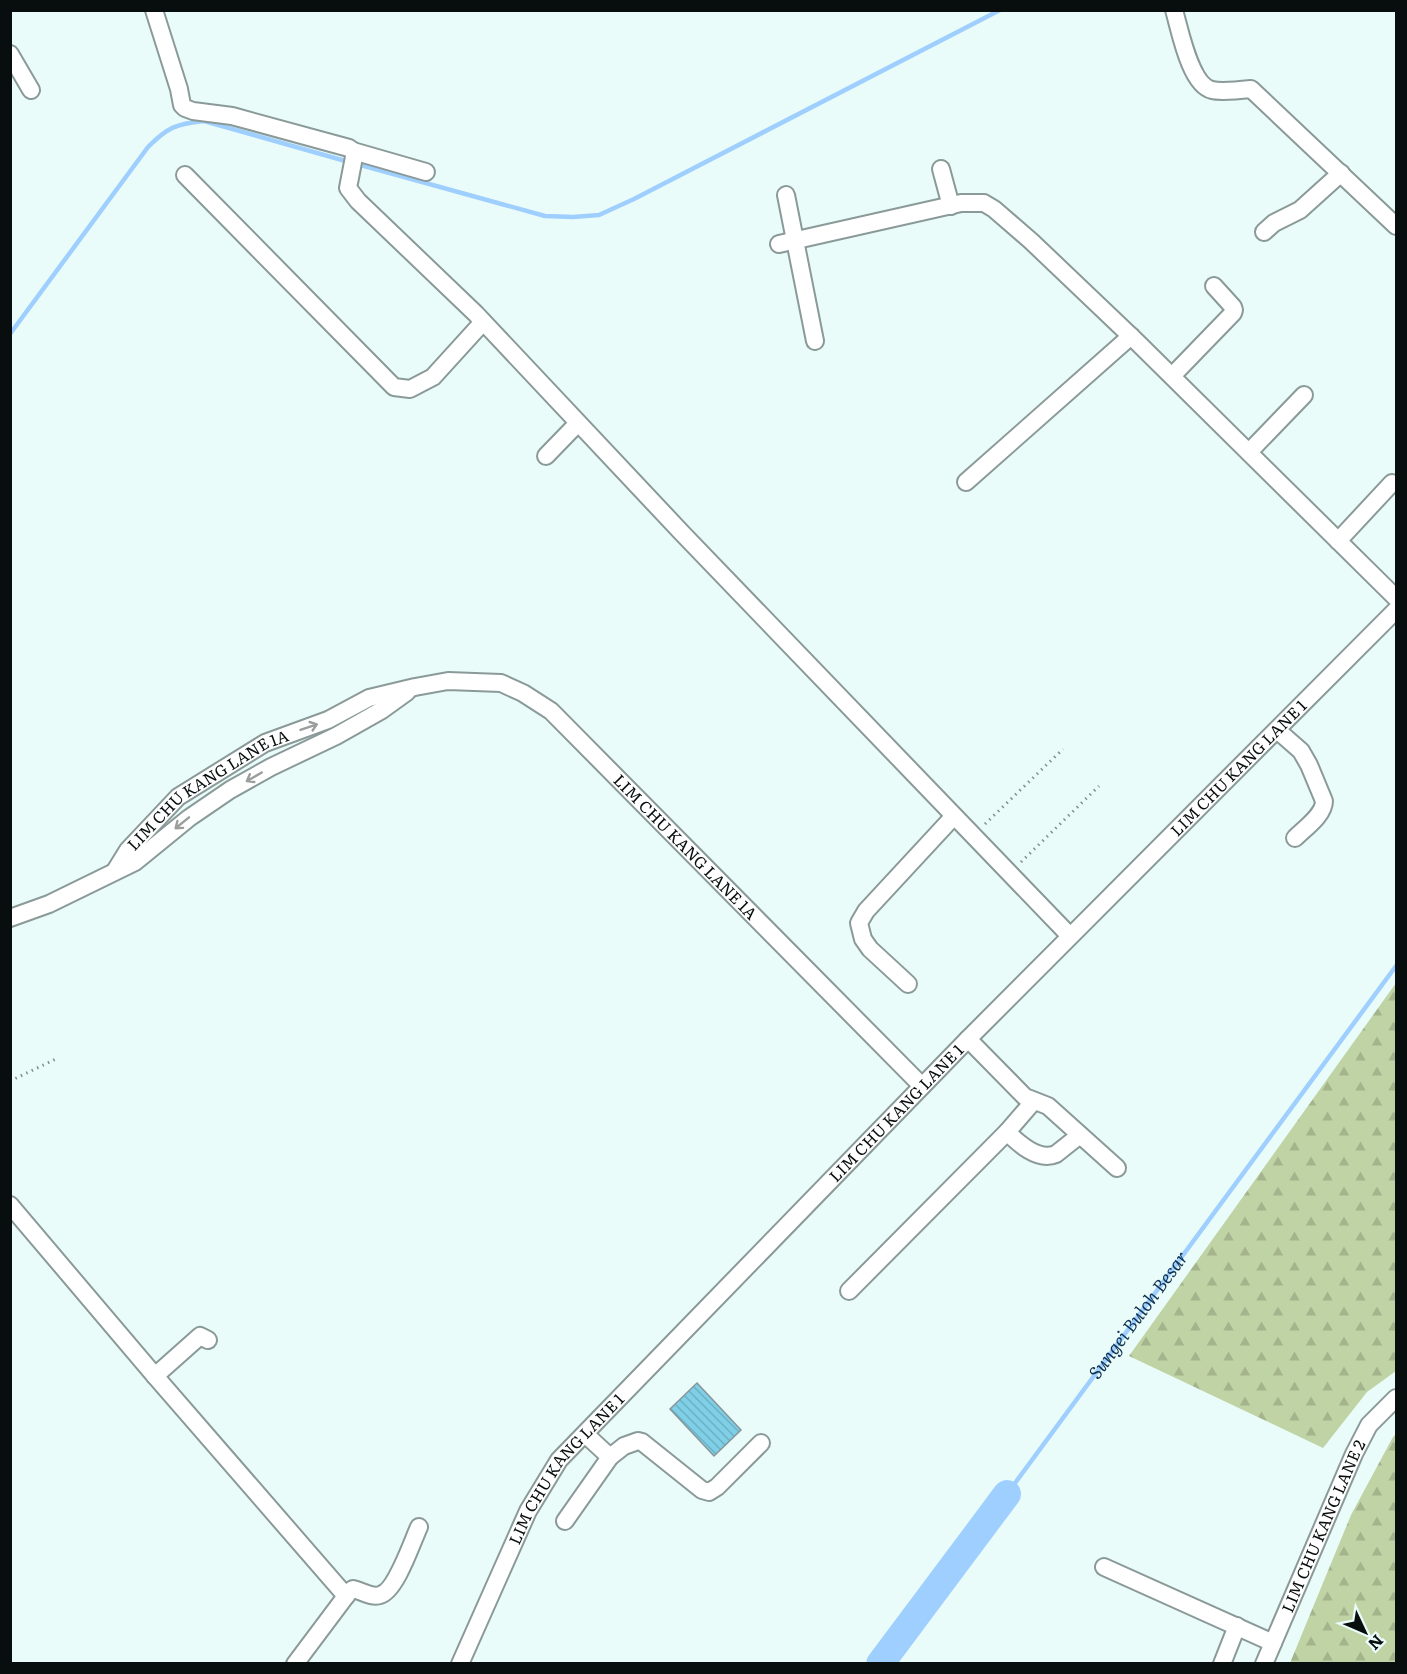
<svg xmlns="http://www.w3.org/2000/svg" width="1407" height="1674" font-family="Literata,serif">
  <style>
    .forest { fill: url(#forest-firs) }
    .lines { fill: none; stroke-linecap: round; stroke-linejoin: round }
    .stream { stroke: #9fcfff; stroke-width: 4.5 }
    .river { stroke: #9fcfff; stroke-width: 28 }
    .building { fill: url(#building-back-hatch); stroke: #87969b; stroke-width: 1.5 }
    .minor-casing { stroke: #8a9a98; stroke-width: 20 }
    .path { stroke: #84908f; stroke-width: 3; stroke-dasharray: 1.5 4.5; stroke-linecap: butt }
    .minor { stroke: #fff; stroke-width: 16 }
    .oneway { stroke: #9c9e9e }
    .labels { text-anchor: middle; stroke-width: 5; stroke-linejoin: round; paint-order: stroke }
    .street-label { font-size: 16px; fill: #080d0d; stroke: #eafcf9 }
    .water-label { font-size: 18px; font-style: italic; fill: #0e3150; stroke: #eafcf9 }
  </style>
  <defs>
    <pattern id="forest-firs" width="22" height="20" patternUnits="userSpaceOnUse" patternTransform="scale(1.5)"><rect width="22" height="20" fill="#c0d3a4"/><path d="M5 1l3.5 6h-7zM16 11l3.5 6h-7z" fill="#a4b48c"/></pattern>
    <pattern id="building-back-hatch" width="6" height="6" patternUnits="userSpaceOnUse" patternTransform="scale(1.5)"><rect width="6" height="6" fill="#7fcfe6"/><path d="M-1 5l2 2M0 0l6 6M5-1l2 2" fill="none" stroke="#6cb1c4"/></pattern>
  </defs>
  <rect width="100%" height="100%" fill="#eafcf9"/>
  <path class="forest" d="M 1396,983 L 1396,1371 L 1367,1392 L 1323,1448 L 1129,1356 Z
    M 1396,1434 L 1396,1663 L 1290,1663 L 1351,1515 L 1393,1437 Z"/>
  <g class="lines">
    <g class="stream">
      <path d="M 357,164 L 545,216 L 573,217 L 599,215 L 634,199 L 1000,10"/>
      <path d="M 10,334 L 148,147 C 168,127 176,124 204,121 L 349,162"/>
      <path id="s1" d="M 1007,1494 L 1396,966"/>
    </g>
    <path class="river" d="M 880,1664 L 1007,1494"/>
  </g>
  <path class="building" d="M 697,1383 L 741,1430 L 714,1456 L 670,1409 Z"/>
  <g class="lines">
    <g class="minor-casing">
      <g id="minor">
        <path d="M 154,10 L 179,89 L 182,105 L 185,108 L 193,111 L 232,116 L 349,148 L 353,151 L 354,157 L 348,188 L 358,201 L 476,314 L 682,533 L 1070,936"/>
        <path d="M 1174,10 C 1180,30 1190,85 1212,90 C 1220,92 1242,90 1251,89 L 1396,226"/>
        <path d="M 10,54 L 31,90"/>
        <path d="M 353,151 L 426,172"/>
        <path d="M 941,169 L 951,206"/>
        <path d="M 185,175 L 394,387 L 410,389 L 433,377 L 483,322"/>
        <path d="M 786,195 L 815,341"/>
        <path d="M 1264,232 L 1274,223 L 1300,210 L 1341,173"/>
        <path d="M 779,244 L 961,203 L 984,203 L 994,209 L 1031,241 L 1137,342 L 1396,598"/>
        <path d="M 1172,376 L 1233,313 L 1234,310 L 1233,307 L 1214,286"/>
        <path d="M 1249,452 L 1304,395"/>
        <path d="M 546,456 L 578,423"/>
        <path d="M 966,482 L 1131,336"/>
        <path d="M 1338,541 L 1392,483"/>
        <path d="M 1277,730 L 1301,751 L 1309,765 L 1324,801 C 1324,815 1305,828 1295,838"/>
        <path id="s2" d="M 115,871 L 128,850 L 178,797 L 265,743 L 328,720 L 369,698 L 415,687 L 448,681 L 501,683 L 523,693 L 551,711 L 922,1086"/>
        <path d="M 10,918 L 49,904 L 135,862 L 189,818 L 230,790 L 271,767 L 336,736 L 382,710 L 407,692"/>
        <path d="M 908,984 L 870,949 L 863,939 L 859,923 L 866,911 L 954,816"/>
        <path d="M 968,1039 L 1025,1097 L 1048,1106 L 1117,1168"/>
        <path d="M 1007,1132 C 1018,1143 1038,1162 1056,1154 L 1080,1135"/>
        <path d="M 10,1205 L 155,1376 L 346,1596"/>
        <path d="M 849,1291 L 1007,1132 L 1033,1102"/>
        <path d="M 155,1376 L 200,1336 L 208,1340"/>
        <path d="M 585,1434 L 610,1457"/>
        <path d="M 565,1521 L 610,1457 L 624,1446 L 638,1441 L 642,1442 L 702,1490 L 709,1492 L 717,1487 L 761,1443"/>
        <path d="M 1104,1567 L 1273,1643"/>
        <path d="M 295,1664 L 349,1592 L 353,1589 C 362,1591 372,1598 380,1595 C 396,1591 412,1542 419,1527"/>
        <path id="s3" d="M 460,1664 L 528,1511 L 559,1460 L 968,1039 L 1396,610"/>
        <path d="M 1222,1664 L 1237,1626"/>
        <path id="s4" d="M 1264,1664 L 1354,1454 L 1369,1425 L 1396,1398"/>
      </g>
    </g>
    <path class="path" d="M 985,824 L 1063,749
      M 1021,862 L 1099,786
      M 10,1081 L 58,1058"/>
    <use href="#minor" class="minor"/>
  </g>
  <defs><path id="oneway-shaft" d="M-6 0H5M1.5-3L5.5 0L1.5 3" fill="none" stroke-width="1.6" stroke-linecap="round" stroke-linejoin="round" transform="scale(1.5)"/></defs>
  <g class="oneway">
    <use href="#oneway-shaft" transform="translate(309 727) rotate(-19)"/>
    <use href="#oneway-shaft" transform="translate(254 777) rotate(150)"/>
    <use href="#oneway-shaft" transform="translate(182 823) rotate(141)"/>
  </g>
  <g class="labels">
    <g class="street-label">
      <text dy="6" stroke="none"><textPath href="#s3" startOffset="1197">LIM CHU KANG LANE 1</textPath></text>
      <text dy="6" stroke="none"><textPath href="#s2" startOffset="126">LIM CHU KANG LANE 1A</textPath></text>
      <text dy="6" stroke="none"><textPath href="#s2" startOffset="696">LIM CHU KANG LANE 1A</textPath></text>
      <text dy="6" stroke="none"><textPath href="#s3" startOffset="711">LIM CHU KANG LANE 1</textPath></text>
      <text dy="6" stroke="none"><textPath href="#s3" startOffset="224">LIM CHU KANG LANE 1</textPath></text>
      <text dy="6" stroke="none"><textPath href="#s4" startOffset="150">LIM CHU KANG LANE 2</textPath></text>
    </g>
    <g class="water-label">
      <text dy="6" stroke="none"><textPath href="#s1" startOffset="222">Sungei Buloh Besar</textPath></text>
    </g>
  </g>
  <rect width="1407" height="1674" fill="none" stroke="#080d0d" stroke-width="24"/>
  <g transform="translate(1365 1632) rotate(134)" stroke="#eafcf9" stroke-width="4.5" paint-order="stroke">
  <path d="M0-4.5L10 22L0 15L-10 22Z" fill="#080d0d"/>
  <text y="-9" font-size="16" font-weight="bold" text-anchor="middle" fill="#080d0d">N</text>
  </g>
</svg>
